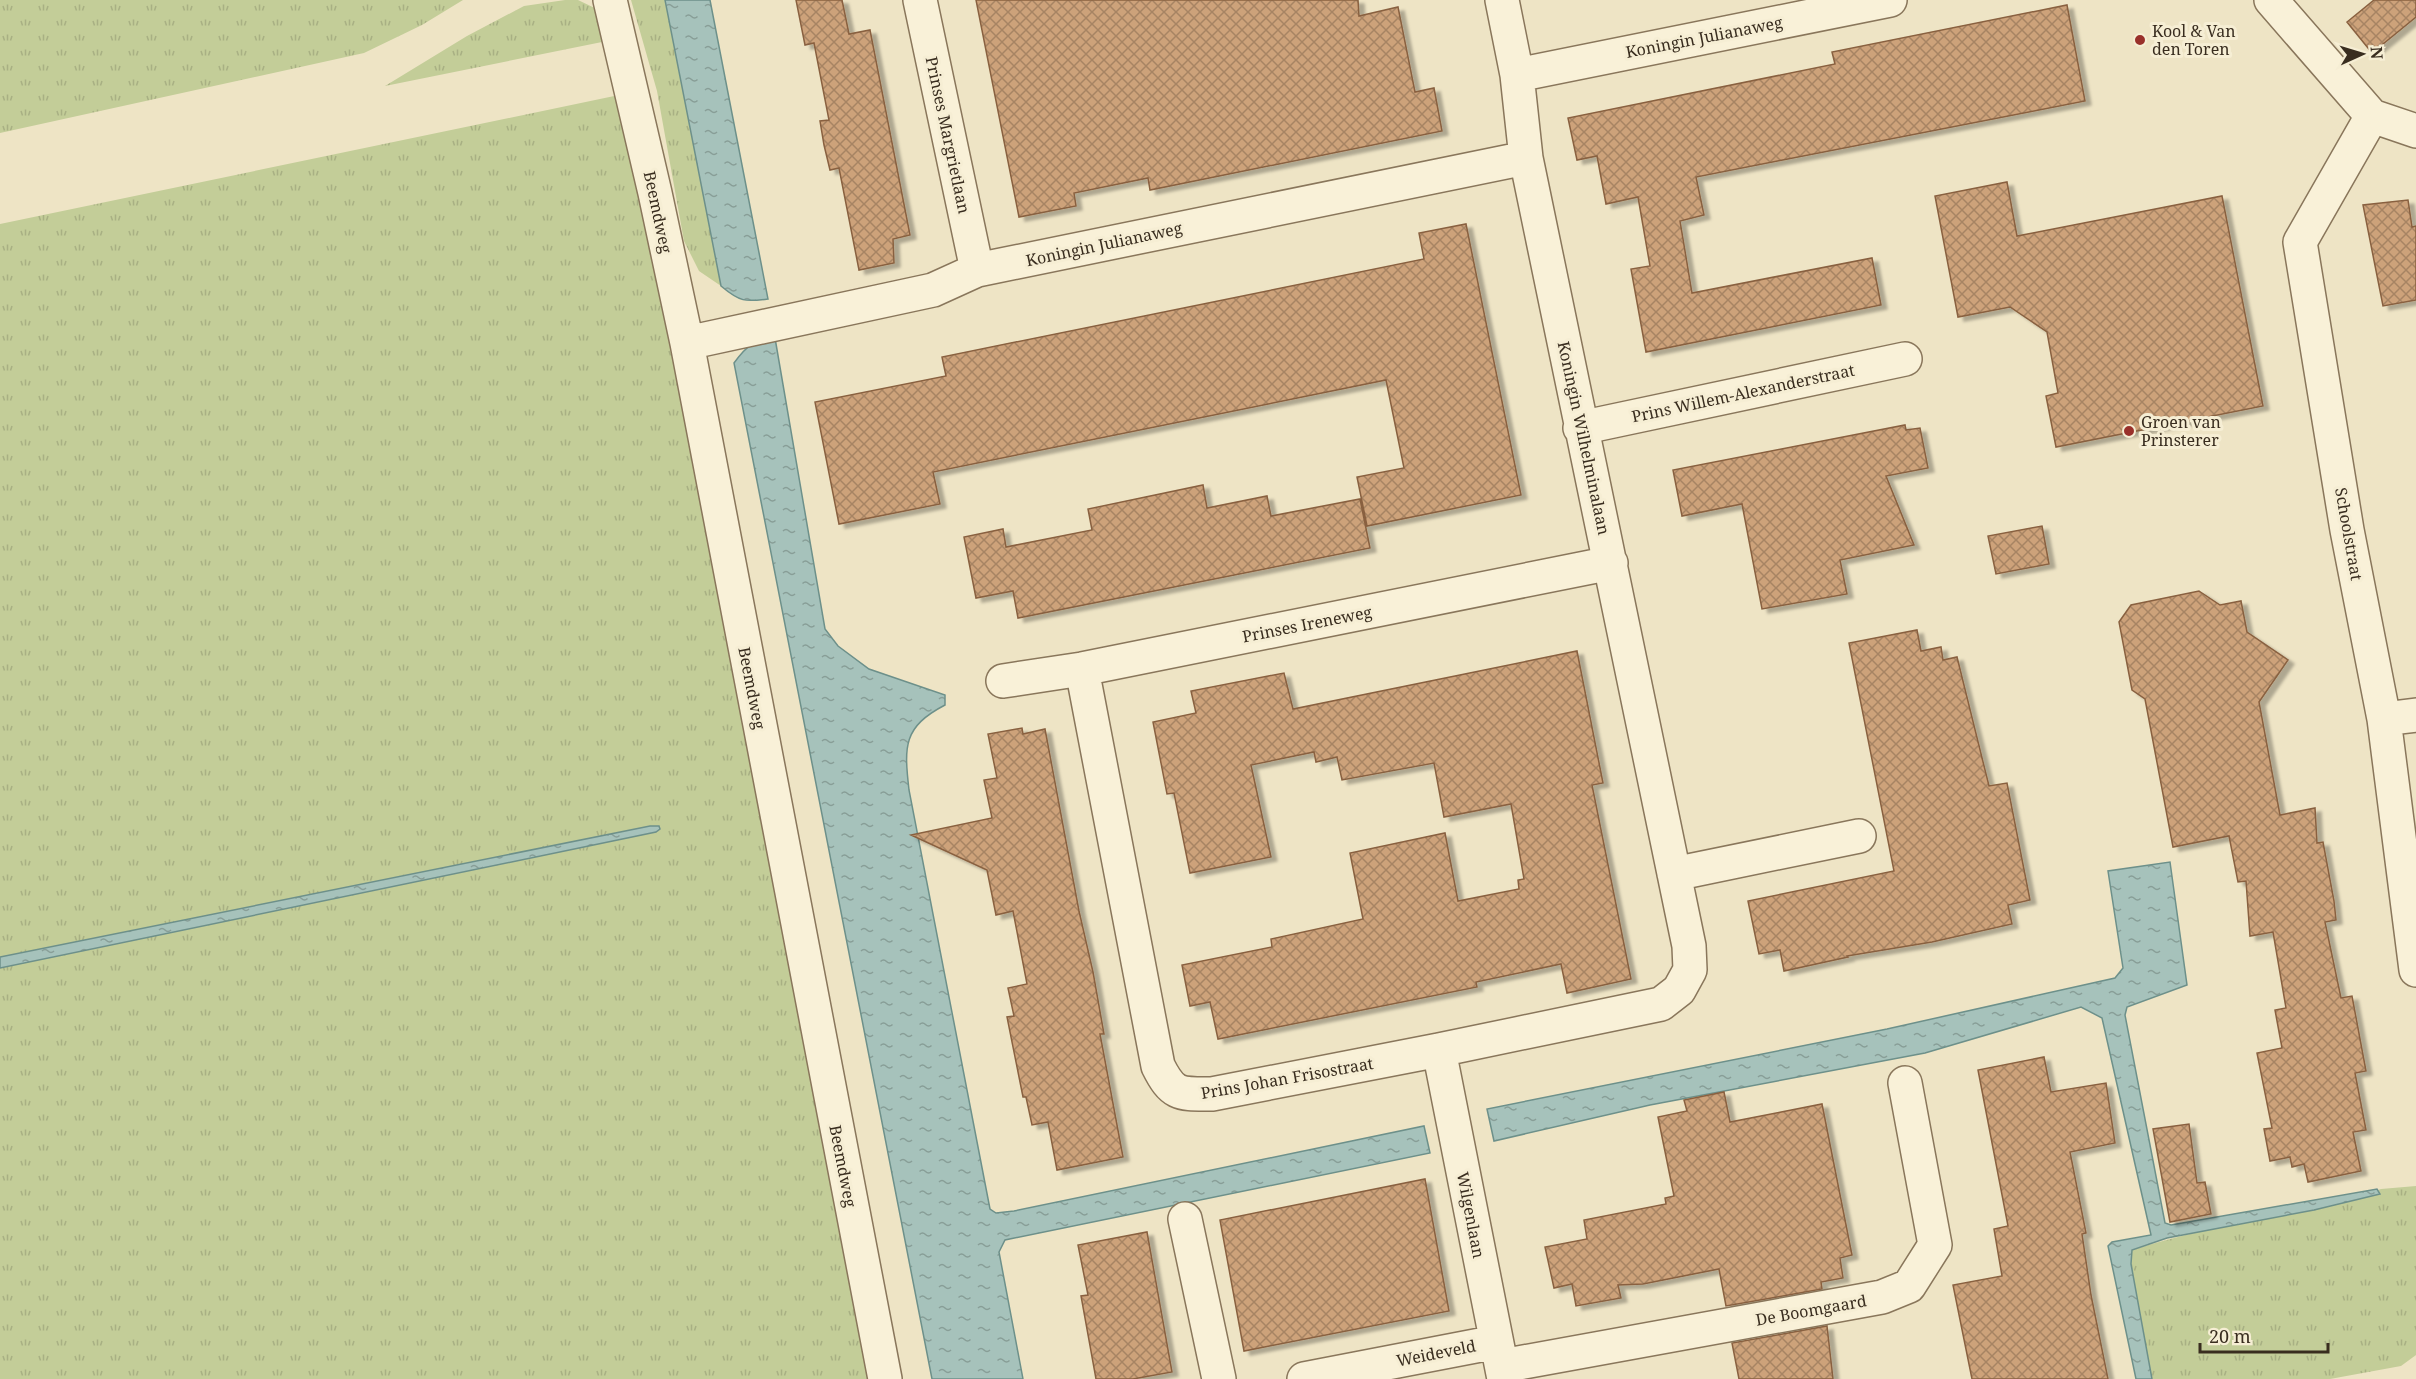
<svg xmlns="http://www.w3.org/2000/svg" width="2416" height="1379" font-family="'Noto Serif',serif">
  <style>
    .grass { fill: url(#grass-tufts) }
    .water { fill: url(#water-ripples); stroke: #6d908a; stroke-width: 1.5 }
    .building { fill: url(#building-cross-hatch); stroke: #896140; stroke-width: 1.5; filter: url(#shadow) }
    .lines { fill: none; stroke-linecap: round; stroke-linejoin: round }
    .minor-casing { stroke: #89765b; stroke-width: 36 }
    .minor { stroke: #f9f1d8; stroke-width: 33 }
    .poi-dot { fill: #99302a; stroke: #f6eed4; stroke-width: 2 }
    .labels { text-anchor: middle; stroke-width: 6; stroke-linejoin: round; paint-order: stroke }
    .poi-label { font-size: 16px; fill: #392d1f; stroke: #f6eed4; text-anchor: start }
    .street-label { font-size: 16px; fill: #392d1f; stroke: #f6eed4 }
  </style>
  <defs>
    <pattern id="grass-tufts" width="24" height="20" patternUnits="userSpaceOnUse" patternTransform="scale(1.5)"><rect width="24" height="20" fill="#c3cd98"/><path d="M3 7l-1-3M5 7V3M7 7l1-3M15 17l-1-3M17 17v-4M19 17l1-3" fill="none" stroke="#a8b083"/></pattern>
    <pattern id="water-ripples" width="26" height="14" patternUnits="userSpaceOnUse" patternTransform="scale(1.5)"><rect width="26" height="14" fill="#a6c2bb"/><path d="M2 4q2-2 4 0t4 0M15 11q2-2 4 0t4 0" fill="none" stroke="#889e97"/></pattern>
    <pattern id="building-cross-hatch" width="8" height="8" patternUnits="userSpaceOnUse" patternTransform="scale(1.5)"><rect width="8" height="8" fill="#cda27a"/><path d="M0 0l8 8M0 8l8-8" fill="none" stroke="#a78463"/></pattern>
    <filter id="shadow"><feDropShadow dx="6" dy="4" stdDeviation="1.5" flood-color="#0004"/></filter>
  </defs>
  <rect width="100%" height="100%" fill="#eee4c5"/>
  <path class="grass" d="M 0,0 L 463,0 L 422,25 L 364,53 L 0,133 Z
    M 565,0 L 578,0 L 601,11 L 607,41 L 385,86 L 467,36 L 524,6 Z
    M 631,0 L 665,0 L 721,286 L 699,271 L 684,241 L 657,91 Z
    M 619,95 L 889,1379 L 0,1379 L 0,968 L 656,832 L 660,829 L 659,826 L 650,826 L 0,957 L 0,224 Z
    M 2416,1186 L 2416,1355 L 2401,1366 L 2330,1379 L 2152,1379 L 2131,1264 L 2132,1250 C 2212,1224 2298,1214 2380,1194 L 2378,1190 L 2381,1189 Z"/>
  <path class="water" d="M 665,0 L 710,0 L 768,299 C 745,302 740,302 721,286 Z
    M 775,338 L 825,629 L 838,646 L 869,669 L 945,695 L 945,705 C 903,727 904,746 909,790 L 990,1209 L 996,1213 L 1014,1211 L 1424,1126 L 1430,1153 L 1005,1240 L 999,1252 L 1023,1379 L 932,1379 L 734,363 C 747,345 753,341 775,338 Z
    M 650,826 L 659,826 L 660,829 L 656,832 L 0,968 L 0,957 Z
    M 2170,862 L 2187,985 L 2127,1007 L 2125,1015 L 2165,1223 L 2171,1225 L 2377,1189 L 2380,1194 L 2314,1210 L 2167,1238 L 2132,1250 L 2131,1264 L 2152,1379 L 2136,1379 L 2108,1246 L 2112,1242 L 2151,1235 L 2102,1018 L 2081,1007 L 1925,1053 L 1650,1105 L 1494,1141 L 1487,1109 L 1887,1029 L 2115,978 L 2123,968 L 2108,871 Z"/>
  <path class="building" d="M 796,0 L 842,0 L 849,34 L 870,30 L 910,235 L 893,239 L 894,263 L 859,270 L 839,168 L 830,170 L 824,145 L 820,121 L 829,120 L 814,43 L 805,45 Z
    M 976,0 L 1358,0 L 1359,16 L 1398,7 L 1415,92 L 1434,88 L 1442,131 L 1150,190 L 1148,178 L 1074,193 L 1076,206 L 1019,217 Z
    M 2374,0 L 2416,0 L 2416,17 L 2372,53 L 2347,22 Z
    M 2067,5 L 2085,101 L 1696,177 L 1704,215 L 1680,221 L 1692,293 L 1872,258 L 1881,305 L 1646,352 L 1631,269 L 1650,266 L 1638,197 L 1606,204 L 1597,156 L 1577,160 L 1568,118 L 1835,64 L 1832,52 Z
    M 2007,182 L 2017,236 L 2222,196 L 2263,406 L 2056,447 L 2046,396 L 2058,393 L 2047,332 L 2010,307 L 1958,317 L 1935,196 Z
    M 2408,200 L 2412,227 L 2416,226 L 2416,300 L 2383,306 L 2363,205 Z
    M 1466,224 L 1521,495 L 1367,526 L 1357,477 L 1404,468 L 1386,380 L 933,472 L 940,504 L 839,524 L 815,402 L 946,376 L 942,357 L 1424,259 L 1419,233 Z
    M 1905,425 L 1906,430 L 1920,428 L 1928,468 L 1886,476 L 1914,545 L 1840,560 L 1847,594 L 1762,609 L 1742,504 L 1682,516 L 1673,470 Z
    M 1203,485 L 1207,508 L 1267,496 L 1271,516 L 1360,499 L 1370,548 L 1018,618 L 1013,591 L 976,598 L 964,537 L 1003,529 L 1006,547 L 1092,530 L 1088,509 Z
    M 2042,526 L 2049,564 L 1996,574 L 1988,536 Z
    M 2199,591 L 2220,605 L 2241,601 L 2247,632 L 2288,660 L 2259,702 L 2280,815 L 2315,808 L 2317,843 L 2323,842 L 2334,901 L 2336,920 L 2325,922 L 2341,998 L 2352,996 L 2366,1071 L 2355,1073 L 2366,1130 L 2353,1132 L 2361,1171 L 2308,1182 L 2304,1164 L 2292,1167 L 2290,1157 L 2270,1161 L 2264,1129 L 2272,1128 L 2257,1053 L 2282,1048 L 2275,1010 L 2286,1008 L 2273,932 L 2250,936 L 2246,881 L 2238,882 L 2229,836 L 2173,847 L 2145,699 L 2132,690 L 2119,622 L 2131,605 Z
    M 1917,630 L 1921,651 L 1941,647 L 1943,660 L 1957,657 L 1989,786 L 2007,783 L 2030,900 L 2008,905 L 2012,924 L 1932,942 L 1847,956 L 1848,957 L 1784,971 L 1780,950 L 1759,954 L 1748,901 L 1894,871 L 1849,643 Z
    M 1577,651 L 1603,783 L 1592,785 L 1631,979 L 1567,993 L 1561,964 L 1476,982 L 1477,987 L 1218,1039 L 1210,1002 L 1190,1006 L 1182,965 L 1272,947 L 1271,939 L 1363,919 L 1350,853 L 1445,833 L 1458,901 L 1519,889 L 1518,880 L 1524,879 L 1511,804 L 1444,817 L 1434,763 L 1342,780 L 1337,757 L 1316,762 L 1314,752 L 1251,765 L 1271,857 L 1190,873 L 1174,793 L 1167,794 L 1153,722 L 1196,713 L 1191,691 L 1284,673 L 1293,709 Z
    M 1022,728 L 1023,734 L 1045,729 L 1079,911 L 1093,972 L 1104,1034 L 1100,1034 L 1123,1157 L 1057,1170 L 1048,1122 L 1032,1125 L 1026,1097 L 1023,1097 L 1007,1017 L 1014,1016 L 1008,988 L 1027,984 L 1013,911 L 996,915 L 987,870 L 911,835 L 992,818 L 984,780 L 997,778 L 988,734 Z
    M 2044,1057 L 2051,1092 L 2106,1083 L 2115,1143 L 2070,1152 L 2086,1233 L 2082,1234 L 2091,1295 L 2108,1379 L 1972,1379 L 1953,1285 L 2002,1276 L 1994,1229 L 2008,1226 L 1978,1070 Z
    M 1724,1092 L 1730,1122 L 1822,1104 L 1852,1255 L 1840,1258 L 1843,1278 L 1821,1282 L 1822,1289 L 1726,1306 L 1719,1269 L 1643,1284 L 1618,1285 L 1621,1298 L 1576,1306 L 1572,1284 L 1554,1288 L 1545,1247 L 1587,1239 L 1584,1220 L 1666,1204 L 1665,1198 L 1674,1196 L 1658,1117 L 1687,1111 L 1684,1100 Z
    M 2189,1124 L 2197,1183 L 2205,1182 L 2211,1214 L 2170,1222 L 2153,1129 Z
    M 1425,1179 L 1449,1311 L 1244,1351 L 1220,1220 Z
    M 1147,1232 L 1172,1372 L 1133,1379 L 1096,1379 L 1081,1296 L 1088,1295 L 1078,1245 Z
    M 1827,1326 L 1833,1379 L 1739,1379 L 1732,1343 Z"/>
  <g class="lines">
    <g class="minor-casing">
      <path id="minor" d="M 610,0 L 655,193 L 687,343 L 885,1379
        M 920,0 L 977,270
        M 2271,0 L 2372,116 L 2416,131
        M 1517,75 L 1890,0
        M 2372,116 L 2300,242 L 2347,530 L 2384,719 L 2416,970
        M 687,343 L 933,290 L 977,270 L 1526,158
        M 1580,428 L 1905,359
        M 1082,669 L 1158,1066 C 1173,1096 1180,1094 1212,1094 L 1439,1050 L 1661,1004 L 1679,990 L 1690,970 L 1689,946 L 1526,158 L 1517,75 L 1502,0
        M 1003,681 L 1082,669 L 1611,563
        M 2384,719 L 2416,715
        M 1674,874 L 1859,836
        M 1439,1050 L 1504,1379
        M 1185,1219 L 1219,1379
        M 1502,1366 L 1882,1297 L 1909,1286 L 1935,1245 L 1905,1083
        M 1304,1379 L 1496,1342"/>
    </g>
    <use href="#minor" class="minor"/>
  </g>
  <g class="poi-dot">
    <circle cx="2140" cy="40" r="6"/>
    <circle cx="2129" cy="431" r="6"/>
  </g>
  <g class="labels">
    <g class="poi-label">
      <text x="2152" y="37">Kool &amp; Van<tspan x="2152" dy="18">den Toren</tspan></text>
      <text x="2141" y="428">Groen van<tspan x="2141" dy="18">Prinsterer</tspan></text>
    </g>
    <g class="street-label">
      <text transform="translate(1704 37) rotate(-11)" y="6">Koningin Julianaweg</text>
      <text transform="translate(948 135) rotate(78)" y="6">Prinses Margrietlaan</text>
      <text transform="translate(658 212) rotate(78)" y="6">Beemdweg</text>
      <text transform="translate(1104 244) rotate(-12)" y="6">Koningin Julianaweg</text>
      <text transform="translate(1743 393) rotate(-12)" y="6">Prins Willem-Alexanderstraat</text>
      <text transform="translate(1584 438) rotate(78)" y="6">Koningin Wilhelminalaan</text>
      <text transform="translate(2349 534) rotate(80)" y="6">Schoolstraat</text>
      <text transform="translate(1307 624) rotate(-11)" y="6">Prinses Ireneweg</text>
      <text transform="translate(752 688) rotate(79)" y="6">Beemdweg</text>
      <text transform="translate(1287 1078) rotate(-10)" y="6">Prins Johan Frisostraat</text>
      <text transform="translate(843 1166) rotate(79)" y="6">Beemdweg</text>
      <text transform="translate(1471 1215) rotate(79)" y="6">Wilgenlaan</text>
      <text transform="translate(1811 1310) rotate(-10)" y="6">De Boomgaard</text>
      <text transform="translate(1436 1353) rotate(-11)" y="6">Weideveld</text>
    </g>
  </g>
  <g transform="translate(2362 54) rotate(86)" stroke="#f6eed4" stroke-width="4.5" paint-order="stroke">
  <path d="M0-4.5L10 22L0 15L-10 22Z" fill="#392d1f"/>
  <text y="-9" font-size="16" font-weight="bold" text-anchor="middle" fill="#392d1f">N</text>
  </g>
  <path d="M2200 1343v9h128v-9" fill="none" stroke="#392d1f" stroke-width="3"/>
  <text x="2209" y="1343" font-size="18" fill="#392d1f" stroke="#f6eed4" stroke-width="4.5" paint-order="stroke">20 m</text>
</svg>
